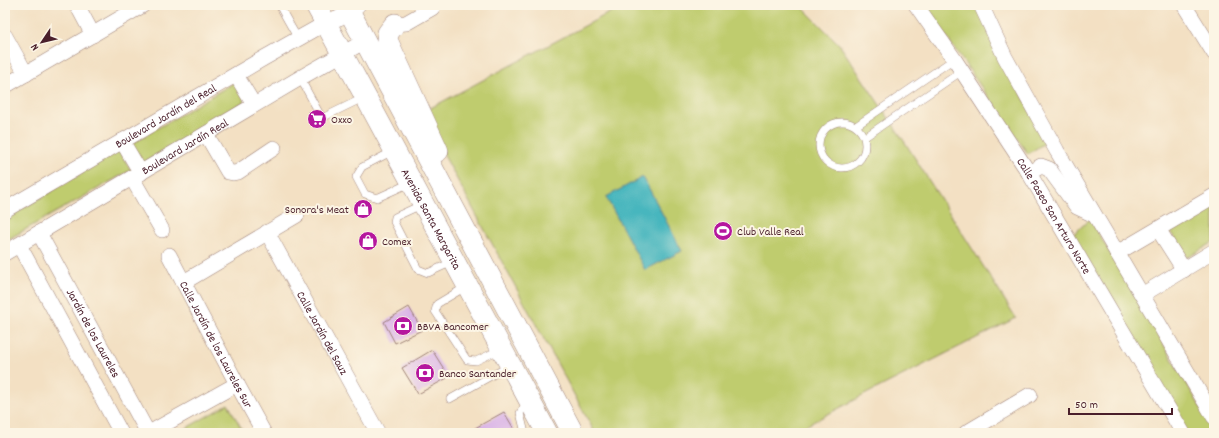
<svg xmlns="http://www.w3.org/2000/svg" width="1219" height="438" font-family="Dekko,sans-serif">
  <style>
    .green { fill: #bfcc6e; stroke: #84764c }
    .water { fill: #46b6be; stroke: #486a74 }
    .building { fill: #d9b2e7 }
    .lines { fill: none; stroke-linecap: round; stroke-linejoin: round }
    .service-casing { stroke: #9e8077; stroke-width: 8 }
    .minor-casing { stroke: #9e8077; stroke-width: 16 }
    .secondary-casing { stroke: #9e8077; stroke-width: 22 }
    .service { stroke: #fff; stroke-width: 7 }
    .minor { stroke: #fff; stroke-width: 15 }
    .secondary { stroke: #fff; stroke-width: 21 }
    .labels { text-anchor: middle; stroke-width: 4; stroke-linejoin: round; paint-order: stroke }
    .street-label { font-size: 12px; fill: #4a1f2b; stroke: #fcf5e5 }
    .poi-label { font-size: 12px; fill: #4a1f2b; stroke: #fcf5e5; text-anchor: start }
  </style>
  <rect width="100%" height="100%" fill="#fcf5e5"/>
  <filter id="ink" filterUnits="userSpaceOnUse"><feTurbulence type="fractalNoise" baseFrequency=".025" numOctaves="2"/><feDisplacementMap in="SourceGraphic" scale="8" xChannelSelector="R" yChannelSelector="G"/><feConvolveMatrix kernelMatrix="1 2 1 2 8 2 1 2 1" color-interpolation-filters="sRGB"/></filter>
  <filter id="wash" filterUnits="userSpaceOnUse"><feTurbulence type="fractalNoise" baseFrequency=".012" numOctaves="4" result="noise"/><feDisplacementMap in="SourceGraphic" scale="16" xChannelSelector="R" yChannelSelector="G"/><feGaussianBlur stdDeviation="0.9" result="paint"/><feColorMatrix in="noise" values="0 0 0 0 0 0 0 0 0 0 0 0 0 0 0 0 0 1.4 0 .05"/><feComposite in="paint" operator="in"/></filter>
  <g filter="url(#wash)">
    <rect width="100%" height="100%" fill="#f3e0c3"/>
    <path class="green" d="M 624,5 L 800,5 L 839,44 L 906,144 L 1016,318 L 868,393 L 792,433 L 595,433 L 421,113 Z
      M 924,5 L 977,5 L 1046,142 L 1028,154 Z
      M 235,82 L 245,101 L 142,164 L 131,144 Z
      M 119,151 L 131,170 L 5,241 L 5,219 Z
      M 1214,206 L 1214,242 L 1187,258 L 1170,231 Z
      M 1090,219 L 1214,430 L 1214,433 L 1186,433 L 1069,238 Z
      M 228,404 L 244,433 L 178,433 Z"/>
    <path class="water" d="M 643,177 L 682,251 L 645,270 L 606,197 Z"/>
    <g id="blocks">
      <path class="building" d="M 409,307 L 422,330 L 395,343 L 384,322 Z
        M 432,350 L 449,377 L 418,394 L 402,368 Z
        M 504,412 L 514,429 L 507,433 L 466,433 Z"/>
    </g>
  </g>
  <g filter="url(#ink)">
    <use href="#blocks" fill-opacity="0" stroke="#9e8077" stroke-width="1"/>
    <g class="lines">
      <g class="service-casing">
        <path id="service" d="M 279,5 L 298,39
          M 300,78 L 322,118 L 365,97
          M819 145a23 23 0 1 1 46 0a23 23 0 1 1-46 0Z
          M 856,126 L 954,59
          M 865,137 L 962,71
          M 393,151 L 362,167 L 356,177 L 365,194 L 377,198 L 410,183
          M 421,205 L 395,217 L 394,222 L 418,269 L 428,273 L 452,262
          M 467,286 L 437,304 L 435,311 L 467,360 L 476,361 L 499,350
          M 450,399 L 509,366
          M 525,433 L 520,413 L 527,402"/>
      </g>
      <g class="minor-casing">
        <g id="minor">
          <path d="M 77,5 L 93,35"/>
          <path id="s1" d="M 916,5 L 954,59 L 1029,173 L 1183,433"/>
          <path d="M 981,5 L 1005,57 L 1057,151 L 1214,417"/>
          <path d="M 1184,5 L 1214,53"/>
          <path d="M 395,24 L 406,23 L 432,8 L 434,5"/>
          <path d="M 5,36 L 26,74"/>
          <path d="M 236,75 L 254,105"/>
          <path d="M 5,86 L 143,5"/>
          <path d="M 206,134 L 228,172 L 233,173 L 238,172 L 274,148"/>
          <path d="M 122,141 L 141,173"/>
          <path d="M 1029,173 L 1041,166 L 1049,169 L 1077,207 L 1094,215"/>
          <path d="M 132,178 L 162,230"/>
          <path id="s2" d="M 5,210 L 264,58 L 326,23 L 339,18 L 358,5"/>
          <path d="M 1158,229 L 1184,270"/>
          <path id="s3" d="M 267,232 L 378,433"/>
          <path id="s4" d="M 39,233 L 148,433"/>
          <path d="M 19,245 L 121,433"/>
          <path id="s5" d="M 5,253 L 300,78 L 365,41"/>
          <path d="M 1117,253 L 1214,196"/>
          <path id="s6" d="M 169,255 L 237,384 L 264,433"/>
          <path d="M 184,282 L 297,215"/>
          <path d="M 1142,295 L 1214,251"/>
          <path d="M 149,433 L 237,384"/>
          <path d="M 966,433 L 1030,395"/>
        </g>
      </g>
      <g class="secondary-casing">
        <g id="secondary">
          <path id="s7" d="M 316,5 L 547,433"/>
          <path d="M 346,5 L 573,433"/>
          <path d="M 395,24 L 388,33 L 387,40 L 438,151"/>
        </g>
      </g>
      <use href="#service" class="service"/>
      <use href="#minor" class="minor"/>
      <use href="#secondary" class="secondary"/>
    </g>
  </g>
  <defs>
    <g id="supermarket-disc" transform="scale(1)"><circle r="9.5" fill="#b5179e" stroke="#fcf5e5"/><path d="M-6-5.5h2.5l.6 2H6L4.5 2H-2.5L-4.4-4H-6ZM-1.5 3.2a1.3 1.3 0 1 0 .1 0ZM3 3.2a1.3 1.3 0 1 0 .1 0Z" fill="#fff"/></g>
    <g id="shop-disc" transform="scale(1)"><circle r="9.5" fill="#b5179e" stroke="#fcf5e5"/><path d="M-5-2.5h2.3a2.7 3.5 0 0 1 5.4 0H5L5.5 6h-11ZM-1.5-2.5h3a1.5 2.3 0 0 0-3 0Z" fill="#fff"/></g>
    <g id="stadium-disc" transform="scale(1)"><circle r="9.5" fill="#b5179e" stroke="#fcf5e5"/><path d="M0-5a6.5 5 0 1 0 0 10a6.5 5 0 1 0 0-10ZM-3.5-1.8h7v3.6h-7Z" fill="#fff"/></g>
    <g id="bank-disc" transform="scale(1)"><circle r="9.5" fill="#b5179e" stroke="#fcf5e5"/><path d="M-6-4H6V4H-6ZM0-2.3a2.3 2.3 0 1 0 0 4.6a2.3 2.3 0 1 0 0-4.6Z" fill="#fff"/></g>
  </defs>
  <g fill-rule="evenodd">
    <use href="#supermarket-disc" x="317" y="119"/>
    <use href="#shop-disc" x="363" y="209"/>
    <use href="#stadium-disc" x="723" y="231"/>
    <use href="#shop-disc" x="368" y="241"/>
    <use href="#bank-disc" x="403" y="326"/>
    <use href="#bank-disc" x="425" y="373"/>
  </g>
  <g class="labels">
    <g class="street-label">
      <text dy="4" stroke="none"><textPath href="#s2" startOffset="186">Boulevard Jardín del Real</textPath></text>
      <text dy="4" stroke="none"><textPath href="#s5" startOffset="209">Boulevard Jardín Real</textPath></text>
      <text dy="4" stroke="none"><textPath href="#s1" startOffset="252">Calle Paseo San Arturo Norte</textPath></text>
      <text dy="4" stroke="none"><textPath href="#s7" startOffset="243">Avenida Santa Margarita</textPath></text>
      <text dy="4" stroke="none"><textPath href="#s4" startOffset="114">Jardín de los Laureles</textPath></text>
      <text dy="4" stroke="none"><textPath href="#s3" startOffset="115">Calle Jardín del Sauz</textPath></text>
      <text dy="4" stroke="none"><textPath href="#s6" startOffset="101">Calle Jardín de los Laureles Sur</textPath></text>
    </g>
    <g class="poi-label">
      <text x="331" y="123">Oxxo</text>
      <text x="349" y="213" text-anchor="end">Sonora's Meat</text>
      <text x="737" y="235">Club Valle Real</text>
      <text x="382" y="245">Comex</text>
      <text x="417" y="330">BBVA Bancomer</text>
      <text x="439" y="377">Banco Santander</text>
    </g>
  </g>
  <rect width="1219" height="438" fill="none" stroke="#fcf5e5" stroke-width="20"/>
  <g transform="translate(42 42) rotate(235)" stroke="#fcf5e5" stroke-width="3" paint-order="stroke">
  <path d="M0-3L7 15L0 10L-7 15Z" fill="#4a1f2b"/>
  <text y="-6" font-size="11" font-weight="bold" text-anchor="middle" fill="#4a1f2b">N</text>
  </g>
  <path d="M1069 408v6h103v-6" fill="none" stroke="#4a1f2b" stroke-width="2"/>
  <text x="1075" y="408" font-size="12" fill="#4a1f2b" stroke="#fcf5e5" stroke-width="3" paint-order="stroke">50 m</text>
</svg>
